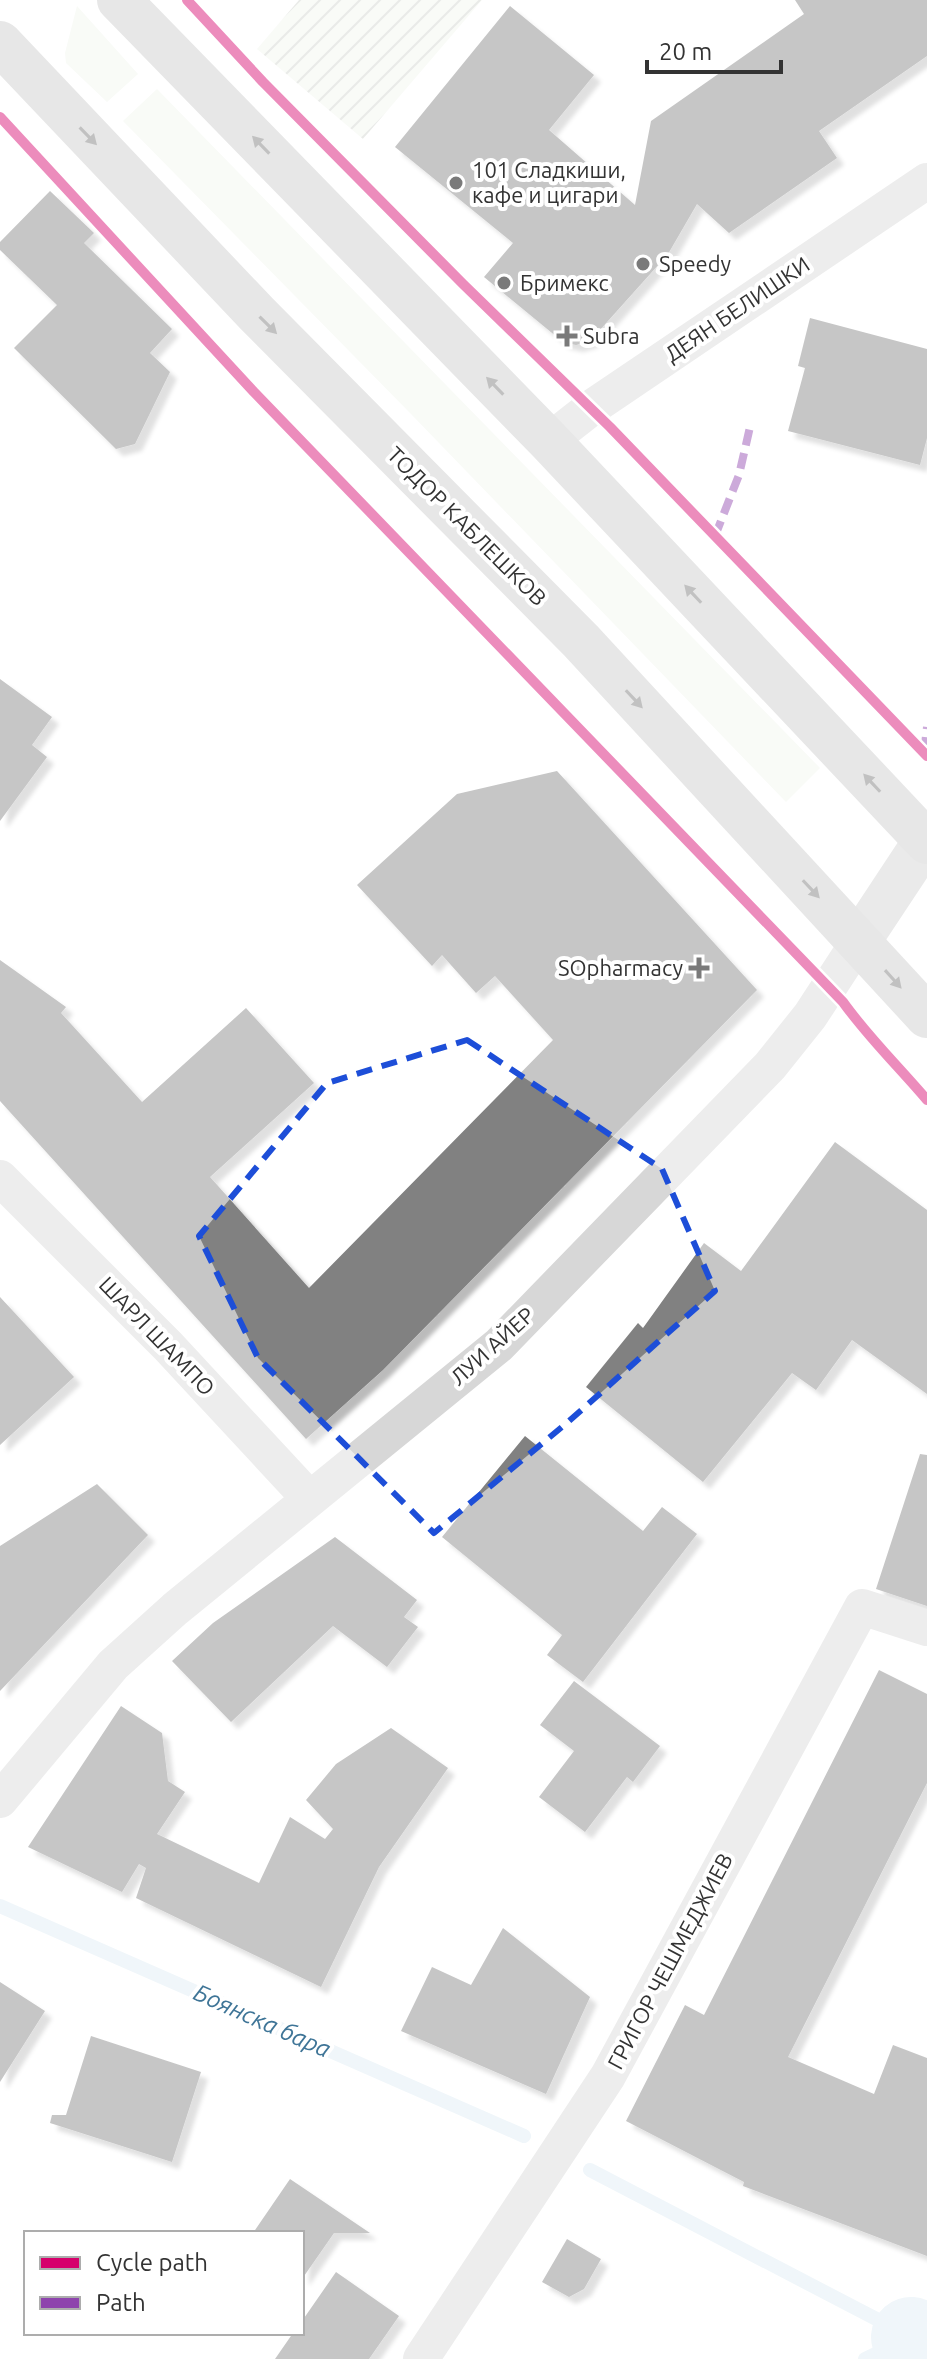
<svg xmlns="http://www.w3.org/2000/svg" width="927" height="2359" font-family="Ubuntu,sans-serif">
  <style>
    .grass { fill: #f1f5ed }
    .garden { fill: url(#garden-furrows) }
    .lines { fill: none; stroke-linecap: round; stroke-linejoin: round }
    .stream { stroke: #ddebf3; stroke-width: 14 }
    .river { stroke: #ddebf3; stroke-width: 80 }
    .building { fill: #818181; filter: url(#shadow) }
    .street { stroke: #d7d7d7; stroke-width: 36 }
    .secondary { stroke: #d0d0d0; stroke-width: 44 }
    .primary { stroke: #cacaca; stroke-width: 44 }
    .quiet { stroke: #8e44ad; stroke-width: 8; stroke-dasharray: 16 8; stroke-linecap: butt }
    .cycleway-casing { stroke: #fff; stroke-width: 15 }
    .cycleway { stroke: #d6006c; stroke-width: 10 }
    .oneway { fill: #777 }
    .marked { fill: none; stroke: #1d4ed8; stroke-width: 6; stroke-dasharray: 16 10; stroke-linejoin: round }
    .poi-dot { fill: #7a7a7a; stroke: #fff; stroke-width: 3 }
    .labels { text-anchor: middle; stroke-width: 8; stroke-linejoin: round; paint-order: stroke }
    .poi-label { font-size: 22px; fill: #333; stroke: #fff; text-anchor: start }
    .street-label { font-size: 22px; fill: #333; stroke: #fff }
    .water-label { font-size: 24px; font-style: italic; fill: #3f7597; stroke: #fff }
  </style>
  <defs>
    <pattern id="garden-furrows" width="10" height="10" patternUnits="userSpaceOnUse" patternTransform="scale(2)"><rect width="10" height="10" fill="#f1f5ed"/><path d="M-1 1l2-2M0 10L10 0M9 11l2-2" fill="none" stroke="#cfd2cc"/></pattern>
    <filter id="shadow"><feDropShadow dx="7" dy="7" stdDeviation="2" flood-color="#0004"/></filter>
  </defs>
  <rect width="100%" height="100%" fill="#fff"/>
  <path class="grass" d="M 77,6 L 138,74 L 107,102 L 66,63 L 65,53 Z
    M 157,89 L 820,768 L 786,802 L 411,414 L 123,121 Z"/>
  <path class="garden" d="M 299,0 L 482,0 L 363,139 L 257,49 Z"/>
  <g class="lines">
    <path class="stream" d="M 0,1906 L 524,2136
      M 590,2170 L 911,2337
      M 865,2359 L 911,2337"/>
    <path class="river" d="M 911,2337 L 927,2345"/>
  </g>
  <path class="building" d="M 795,0 L 927,0 L 927,56 L 819,131 L 837,158 L 729,233 L 697,204 L 668,254 L 590,341 L 576,345 L 563,342 L 484,277 L 513,243 L 395,147 L 510,6 L 594,75 L 549,130 L 635,205 L 651,121 L 804,14 Z
    M 50,191 L 94,233 L 84,243 L 172,329 L 150,353 L 170,372 L 135,444 L 116,449 L 14,348 L 57,305 L 0,250 L 0,242 Z
    M 810,318 L 927,349 L 927,438 L 920,465 L 788,431 L 805,368 L 798,366 Z
    M 0,679 L 52,717 L 32,745 L 47,757 L 0,821 Z
    M 557,771 L 757,990 L 383,1370 L 306,1439 L 0,1101 L 0,960 L 66,1007 L 61,1013 L 142,1102 L 246,1008 L 314,1083 L 210,1177 L 309,1288 L 553,1040 L 495,976 L 476,993 L 442,955 L 432,966 L 357,885 L 457,794 Z
    M 835,1142 L 927,1210 L 927,1394 L 852,1340 L 816,1390 L 792,1373 L 703,1482 L 586,1387 L 638,1323 L 643,1328 L 704,1243 L 741,1271 Z
    M 0,1297 L 74,1377 L 0,1445 Z
    M 525,1436 L 643,1531 L 662,1507 L 697,1534 L 583,1682 L 547,1655 L 562,1635 L 442,1537 Z
    M 920,1454 L 927,1455 L 927,1606 L 876,1589 Z
    M 97,1484 L 148,1535 L 0,1691 L 0,1546 Z
    M 335,1537 L 417,1600 L 404,1617 L 418,1627 L 387,1667 L 333,1626 L 231,1722 L 172,1661 L 213,1623 Z
    M 879,1670 L 927,1694 L 927,1783 L 788,2057 L 874,2094 L 893,2045 L 927,2058 L 927,2256 L 743,2186 L 744,2182 L 626,2121 L 685,2005 L 704,2015 Z
    M 574,1681 L 660,1746 L 633,1782 L 627,1777 L 585,1832 L 539,1797 L 574,1751 L 540,1725 Z
    M 121,1706 L 162,1733 L 168,1781 L 185,1792 L 157,1834 L 259,1883 L 290,1817 L 325,1839 L 333,1829 L 306,1800 L 336,1764 L 391,1728 L 448,1768 L 379,1867 L 321,1987 L 136,1898 L 146,1868 L 139,1864 L 122,1892 L 28,1847 Z
    M 503,1928 L 590,1997 L 546,2094 L 401,2031 L 432,1967 L 471,1985 Z
    M 0,1982 L 45,2011 L 0,2082 Z
    M 91,2036 L 201,2072 L 172,2162 L 50,2123 L 52,2115 L 66,2115 Z
    M 290,2179 L 370,2233 L 334,2233 L 302,2279 L 302,2233 L 253,2233 Z
    M 567,2239 L 601,2259 L 584,2289 L 569,2297 L 542,2282 Z
    M 336,2272 L 399,2316 L 369,2359 L 275,2359 L 293,2333 L 302,2333 L 302,2321 Z"/>
  <g class="lines">
    <path class="street" d="M 549,441 L 591,408 L 927,181
      M 0,1178 L 168,1346 L 309,1498
      M 0,1800 L 113,1665 L 175,1609 L 499,1345 L 770,1066 L 810,1016 L 859,941
      M 421,2359 L 608,2076 L 862,1607 L 927,1628"/>
    <path class="secondary" d="M 859,941 L 927,838"/>
    <path class="primary" d="M 119,0 L 549,441 L 927,842
      M 0,43 L 257,314 L 581,641 L 927,1016"/>
    <path class="quiet" d="M 715,536 L 739,475 L 750,427
      M 924,753 L 927,727"/>
    <g class="cycleway-casing">
      <path id="cycleway" d="M 187,0 L 263,82 L 463,284 L 610,427 L 927,756
        M 0,117 L 254,392 L 843,1002 C 868,1037 899,1067 927,1100"/>
    </g>
    <use href="#cycleway" class="cycleway"/>
  </g>
  <defs><path id="oneway-solid" d="M-6-.8H1V-3.2L6.5 0L1 3.2V.8H-6Z" transform="scale(2)"/></defs>
  <g class="oneway">
    <use href="#oneway-solid" transform="translate(88 136) rotate(46)"/>
    <use href="#oneway-solid" transform="translate(261 145) rotate(-134)"/>
    <use href="#oneway-solid" transform="translate(268 325) rotate(45)"/>
    <use href="#oneway-solid" transform="translate(495 386) rotate(-134)"/>
    <use href="#oneway-solid" transform="translate(693 594) rotate(-133)"/>
    <use href="#oneway-solid" transform="translate(634 699) rotate(47)"/>
    <use href="#oneway-solid" transform="translate(872 783) rotate(-133)"/>
    <use href="#oneway-solid" transform="translate(811 889) rotate(47)"/>
    <use href="#oneway-solid" transform="translate(893 979) rotate(48)"/>
  </g>
  <path d="M0 0H927V2359H0ZM 467,1040 L 662,1169 L 715,1291 L 568,1422 L 434,1533 L 258,1358 L 199,1236 L 327,1083 Z" fill="#fff" fill-opacity=".55" fill-rule="evenodd"/>
  <path class="marked" d="M 467,1040 L 662,1169 L 715,1291 L 568,1422 L 434,1533 L 258,1358 L 199,1236 L 327,1083 Z"/>
  <g class="poi-dot">
    <circle cx="456" cy="183" r="8"/>
    <circle cx="643" cy="264" r="8"/>
    <circle cx="504" cy="283" r="8"/>
    <path d="M563 324h8v8h8v8h-8v8h-8v-8h-8v-8h8z"/>
    <path d="M695 956h8v8h8v8h-8v8h-8v-8h-8v-8h8z"/>
  </g>
  <g class="labels">
    <g class="poi-label">
      <text x="472" y="178">101 Сладкиши,<tspan x="472" dy="25">кафе и цигари</tspan></text>
      <text x="659" y="272">Speedy</text>
      <text x="520" y="291">Бримекс</text>
      <text x="583" y="344">Subra</text>
      <text x="683" y="976" text-anchor="end">SOpharmacy</text>
    </g>
    <g class="street-label">
      <text transform="translate(737 309) rotate(-34)" y="8">ДЕЯН БЕЛИШКИ</text>
      <text transform="translate(467 526) rotate(45)" y="8">ТОДОР КАБЛЕШКОВ</text>
      <text transform="translate(157 1336) rotate(46)" y="8">ШАРЛ ШАМПО</text>
      <text transform="translate(492 1346) rotate(-42)" y="8">ЛУИ АЙЕР</text>
      <text transform="translate(670 1961) rotate(-62)" y="8">ГРИГОР ЧЕШМЕДЖИЕВ</text>
    </g>
    <g class="water-label">
      <text transform="translate(262 2021) rotate(24)" y="8">Боянска бара</text>
    </g>
  </g>
  <rect x="24" y="2231" width="280" height="104" fill="#ffffff" stroke="#adadad" stroke-width="2"/>
  <rect x="40" y="2257" width="40" height="12" fill="#d6006c" stroke="#adadad" stroke-width="2"/>
  <text x="96" y="2271" font-size="24" fill="#333333">Cycle path</text>
  <rect x="40" y="2297" width="40" height="12" fill="#8e44ad" stroke="#adadad" stroke-width="2"/>
  <text x="96" y="2311" font-size="24" fill="#333333">Path</text>
  <path d="M647 60v12h134v-12" fill="none" stroke="#333333" stroke-width="4"/>
  <text x="659" y="60" font-size="24" fill="#333333" stroke="#ffffff" stroke-width="6" paint-order="stroke">20 m</text>
</svg>
